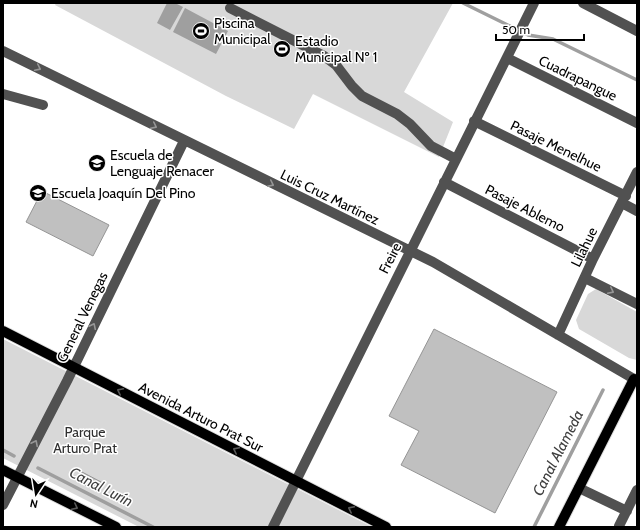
<svg xmlns="http://www.w3.org/2000/svg" width="640" height="530" font-family="Cabin,sans-serif">
  <style>
    .green { fill: #d8d8d8 }
    .water { fill: #9f9f9f }
    .lines { fill: none; stroke-linecap: round; stroke-linejoin: round }
    .stream { stroke: #9f9f9f; stroke-width: 3.5 }
    .building { fill: #c0c0c0; stroke: #959595 }
    .major-casing { stroke: #dbdbdb; stroke-width: 12 }
    .minor { stroke: #515151; stroke-width: 10 }
    .major { stroke: #000; stroke-width: 10 }
    .oneway { stroke: #979797 }
    .oneway2 { stroke: #595959 }
    .labels { text-anchor: middle; stroke-width: 3; stroke-linejoin: round; paint-order: stroke }
    .poi-label { font-size: 14px; fill: #000; stroke: #fff; text-anchor: start }
    .street-label { font-size: 14px; fill: #000; stroke: #fff }
    .park-label { font-size: 14px; fill: #2f2f2f; stroke: #fff }
    .water-label { font-size: 15px; font-style: italic; fill: #404040; stroke: #fff }
  </style>
  <rect width="100%" height="100%" fill="#fff"/>
  <path class="green" d="M 56,3 L 453,3 L 404,92 L 453,122 L 439,157 L 313,94 L 294,129 L 226,96 L 55,5 Z
    M 596,289 L 637,312 L 637,360 L 629,358 L 579,329 L 576,320 L 588,294 Z
    M 3,339 L 372,527 L 139,527 L 3,458 Z"/>
  <path class="water" d="M 167,3 L 175,3 L 183,7 L 170,30 L 157,23 Z
    M 185,8 L 228,31 L 216,54 L 173,32 Z"/>
  <g class="lines">
    <path class="stream" d="M 463,3 L 528,35 L 553,39 L 637,80
      M 3,450 L 14,456
      M 38,468 L 153,527
      M 534,527 L 603,390"/>
  </g>
  <path class="building" d="M 42,191 L 109,225 L 93,256 L 26,222 Z
    M 434,329 L 557,392 L 495,513 L 401,465 L 419,431 L 389,416 Z
    M 82,472 L 101,482 L 97,491 L 77,481 Z"/>
  <g class="lines">
    <g class="major-casing">
      <path id="major" d="M 3,331 L 386,527
        M 3,470 L 116,527
        M 559,527 L 634,379 L 637,380"/>
    </g>
    <path class="minor" d="M 583,3 L 637,31
      M 230,8 L 324,56 L 336,65 L 352,86 L 362,96 L 397,114 L 410,124 L 431,146 L 456,159
      M 3,51 L 433,262 L 634,379
      M 507,58 L 637,123
      M 3,94 L 43,105
      M 474,121 L 626,196
      M 444,182 L 593,259
      M 622,203 L 637,211
      M 585,278 L 637,304
      M 558,335 L 593,259 L 637,172
      M 579,488 L 627,511
      M 3,505 L 67,381 L 184,141
      M 619,526 L 637,490
      M 273,527 L 534,3"/>
    <use href="#major" class="major"/>
  </g>
  <defs><path id="oneway-chevron" d="M-2-3.5L2.5 0L-2 3.5" fill="none" stroke-width="1.6" stroke-linecap="round" stroke-linejoin="round"/></defs>
  <g class="oneway">
    <use href="#oneway-chevron" transform="translate(38 68) rotate(26)"/>
    <use href="#oneway-chevron" transform="translate(154 126) rotate(26)"/>
    <use href="#oneway-chevron" transform="translate(271 184) rotate(26)"/>
    <use href="#oneway-chevron" transform="translate(611 291) rotate(27)"/>
    <use href="#oneway-chevron" transform="translate(93 326) rotate(-64)"/>
    <use href="#oneway-chevron" transform="translate(35 443) rotate(-63)"/>
  </g>
  <g class="oneway2">
    <use href="#oneway-chevron" transform="translate(120 391) rotate(-153)"/>
    <use href="#oneway-chevron" transform="translate(236 450) rotate(-153)"/>
    <use href="#oneway-chevron" transform="translate(75 507) rotate(27)"/>
    <use href="#oneway-chevron" transform="translate(351 509) rotate(-153)"/>
  </g>
  <defs>
    <g id="stadium-disc" transform="scale(0.9)"><circle r="9.5" fill="#000" stroke="#fff"/><path d="M0-5a6.5 5 0 1 0 0 10a6.5 5 0 1 0 0-10ZM-3.5-1.8h7v3.6h-7Z" fill="#fff"/></g>
    <g id="school-disc" transform="scale(0.9)"><circle r="9.5" fill="#000" stroke="#fff"/><path d="M0-5L7-2L0 1L-7-2ZM-4 1L0 2.5L4 1V4Q0 6-4 4Z" fill="#fff"/></g>
  </defs>
  <g fill-rule="evenodd">
    <use href="#stadium-disc" x="201" y="31"/>
    <use href="#stadium-disc" x="282" y="49"/>
    <use href="#school-disc" x="97" y="163"/>
    <use href="#school-disc" x="38" y="193"/>
  </g>
  <g class="labels">
    <g class="poi-label">
      <text x="214" y="28">Piscina<tspan x="214" dy="16">Municipal</tspan></text>
      <text x="295" y="46">Estadio<tspan x="295" dy="16">Municipal Nº 1</tspan></text>
      <text x="110" y="160">Escuela de<tspan x="110" dy="16">Lenguaje Renacer</tspan></text>
      <text x="51" y="198">Escuela Joaquín Del Pino</text>
    </g>
    <g class="street-label">
      <text transform="translate(578 78) rotate(26)" y="5">Cuadrapangue</text>
      <text transform="translate(556 146) rotate(26)" y="5">Pasaje Menelhue</text>
      <text transform="translate(330 197) rotate(26)" y="5">Luis Cruz Martínez</text>
      <text transform="translate(525 208) rotate(27)" y="5">Pasaje Ablemo</text>
      <text transform="translate(584 247) rotate(-64)" y="5">Lilahue</text>
      <text transform="translate(390 258) rotate(-63)" y="5">Freire</text>
      <text transform="translate(82 317) rotate(-64)" y="5">General Venegas</text>
      <text transform="translate(201 417) rotate(27)" y="5">Avenida Arturo Prat Sur</text>
    </g>
    <g class="park-label">
      <text x="85" y="437">Parque<tspan x="85" dy="16">Arturo Prat</tspan></text>
    </g>
    <g class="water-label">
      <text transform="translate(558 453) rotate(-63)" y="5">Canal Alameda</text>
      <text transform="translate(101 487) rotate(27)" y="5">Canal Lurín</text>
    </g>
  </g>
  <rect width="640" height="530" fill="none" stroke="#000000" stroke-width="8"/>
  <g transform="translate(36 494) rotate(192)" stroke="#ffffff" stroke-width="3" paint-order="stroke">
  <path d="M0-3L7 15L0 10L-7 15Z" fill="#000000"/>
  <text y="-6" font-size="11" font-weight="bold" text-anchor="middle" fill="#000000">N</text>
  </g>
  <path d="M496 34v6h88v-6" fill="none" stroke="#000000" stroke-width="2"/>
  <text x="502" y="34" font-size="12" fill="#000000" stroke="#ffffff" stroke-width="3" paint-order="stroke">50 m</text>
</svg>
